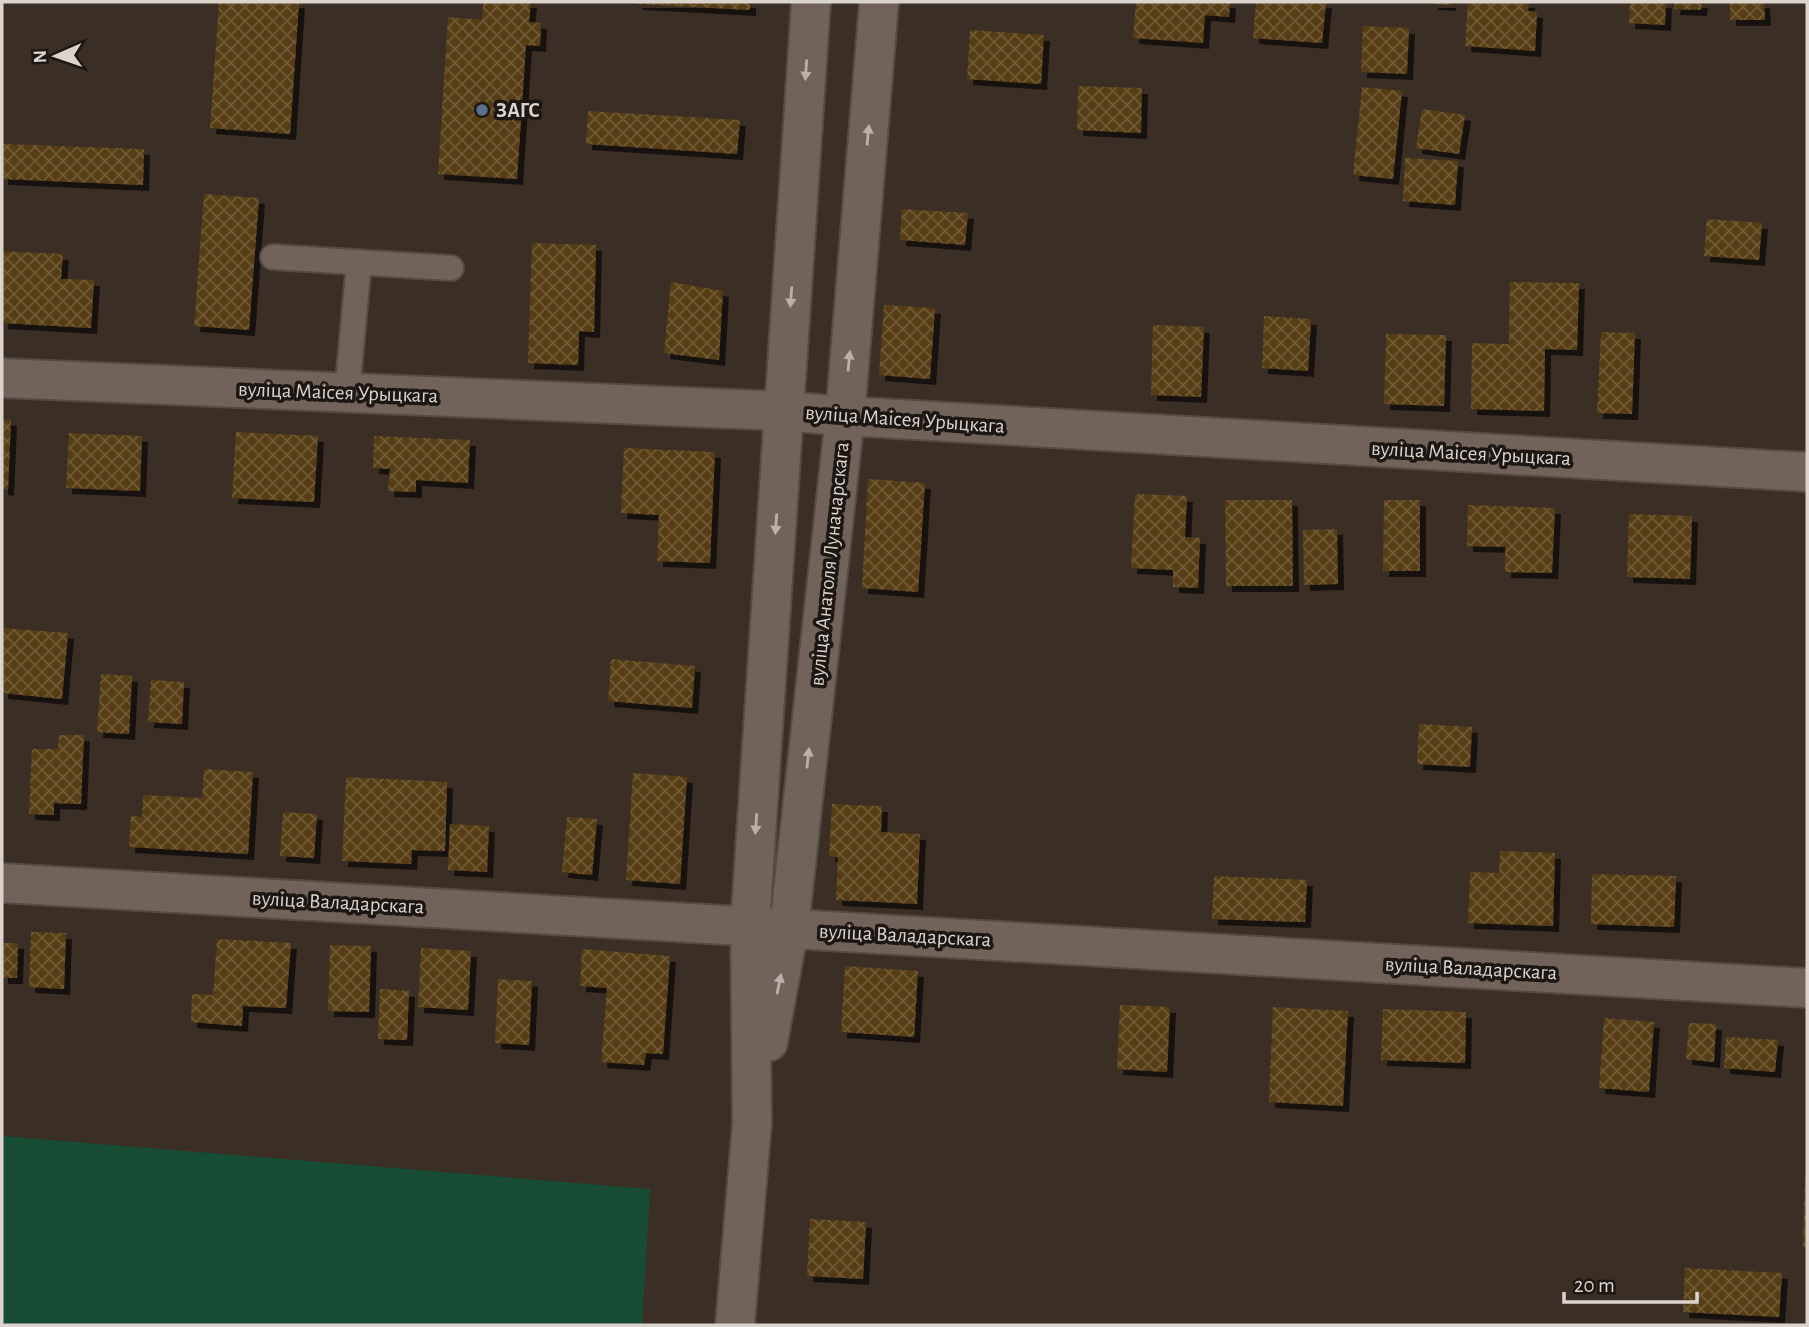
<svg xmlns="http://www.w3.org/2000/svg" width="1809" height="1327" font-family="'Alegreya Sans',sans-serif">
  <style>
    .pitch { fill: #184d35 }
    .building { fill: url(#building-cross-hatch); filter: url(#shadow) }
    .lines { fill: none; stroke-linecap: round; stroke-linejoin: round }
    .service-casing { stroke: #554b43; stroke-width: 28 }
    .minor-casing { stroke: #554b43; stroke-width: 42 }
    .service { stroke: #716359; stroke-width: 24 }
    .minor { stroke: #716359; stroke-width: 38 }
    .oneway { fill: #bbb1aa }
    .service-dot { fill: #5c6f8a; stroke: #1d1713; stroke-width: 2.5 }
    .labels { text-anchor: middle; stroke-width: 7; stroke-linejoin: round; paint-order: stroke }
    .poi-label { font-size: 21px; font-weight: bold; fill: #dbd3cd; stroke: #1d1713; text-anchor: start }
    .street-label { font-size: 21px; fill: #dbd3cd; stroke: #1d1713 }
  </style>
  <defs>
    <pattern id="building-cross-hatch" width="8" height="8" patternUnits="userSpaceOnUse" patternTransform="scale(1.75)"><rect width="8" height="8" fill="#573e14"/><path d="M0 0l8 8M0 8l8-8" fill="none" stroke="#6f5935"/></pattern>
    <filter id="shadow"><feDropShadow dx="6" dy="6" stdDeviation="0" flood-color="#0009"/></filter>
  </defs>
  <rect width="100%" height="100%" fill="#3a2e25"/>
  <path class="pitch" d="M 2,1136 L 650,1189 L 642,1325 L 2,1325 Z"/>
  <path class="building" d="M 219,2 L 299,2 L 290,134 L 210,128 Z
    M 483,2 L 531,2 L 529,22 L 541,23 L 540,46 L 526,45 L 517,179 L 438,174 L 448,17 L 482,20 Z
    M 637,2 L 750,2 L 750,10 L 637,4 Z
    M 1136,2 L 1230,2 L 1229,17 L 1205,15 L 1203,43 L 1133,38 Z
    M 1256,2 L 1326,2 L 1322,43 L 1253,38 Z
    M 1432,2 L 1450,2 L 1450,5 L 1432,4 Z
    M 1468,2 L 1529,2 L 1528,11 L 1537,12 L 1535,51 L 1465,46 Z
    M 1630,2 L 1666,2 L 1665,25 L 1629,23 Z
    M 1675,2 L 1702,2 L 1701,10 L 1674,9 Z
    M 1730,2 L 1764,2 L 1765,20 L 1730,20 Z
    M 1363,26 L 1409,28 L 1407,74 L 1361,72 Z
    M 970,30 L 1044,35 L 1041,84 L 967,79 Z
    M 1078,86 L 1142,88 L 1141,133 L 1077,130 Z
    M 1362,87 L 1402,91 L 1393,179 L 1353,175 Z
    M 1422,109 L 1465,115 L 1459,154 L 1416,148 Z
    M 588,111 L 740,120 L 737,154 L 586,144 Z
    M 2,144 L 144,149 L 143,185 L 2,179 Z
    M 1405,158 L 1458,161 L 1455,205 L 1403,201 Z
    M 204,194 L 259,198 L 249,330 L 194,326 Z
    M 902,209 L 968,213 L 965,245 L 900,240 Z
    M 1707,219 L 1762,223 L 1759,260 L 1704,256 Z
    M 532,243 L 596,245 L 594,332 L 579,331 L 578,365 L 528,363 Z
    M 2,251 L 63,254 L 61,279 L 94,280 L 91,328 L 2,323 Z
    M 671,282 L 723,291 L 719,360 L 664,353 Z
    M 1510,282 L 1579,283 L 1577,350 L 1545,349 L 1544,411 L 1471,409 L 1472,343 L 1509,344 Z
    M 884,305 L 935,308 L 930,379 L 879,375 Z
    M 1264,316 L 1311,319 L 1308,371 L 1262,368 Z
    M 1153,325 L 1204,327 L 1201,397 L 1151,395 Z
    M 1601,332 L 1635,333 L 1632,414 L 1597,413 Z
    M 1386,334 L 1446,335 L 1444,406 L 1384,404 Z
    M 2,419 L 11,420 L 8,490 L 2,489 Z
    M 236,432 L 318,436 L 314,502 L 232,498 Z
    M 69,433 L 142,436 L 140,491 L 66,488 Z
    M 374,436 L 470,440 L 468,483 L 416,480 L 416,492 L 388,491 L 390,469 L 373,468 Z
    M 624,448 L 715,452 L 710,563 L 657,561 L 659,515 L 621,513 Z
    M 868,479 L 925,483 L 918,592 L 862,588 Z
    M 1135,494 L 1187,496 L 1185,537 L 1200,538 L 1198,588 L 1173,587 L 1173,570 L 1131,568 Z
    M 1225,500 L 1292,500 L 1293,586 L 1226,586 Z
    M 1384,500 L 1420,500 L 1420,571 L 1383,571 Z
    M 1468,505 L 1555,508 L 1552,573 L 1505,572 L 1505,547 L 1467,546 Z
    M 1629,514 L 1692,516 L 1690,579 L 1627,577 Z
    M 1337,529 L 1338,584 L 1304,585 L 1303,530 Z
    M 2,628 L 68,633 L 62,699 L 2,693 Z
    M 611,659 L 695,666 L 692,708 L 608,701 Z
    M 101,674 L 132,676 L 129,734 L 97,732 Z
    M 151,680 L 184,682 L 182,724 L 148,722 Z
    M 1419,724 L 1472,727 L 1470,767 L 1417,764 Z
    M 59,735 L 84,735 L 81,804 L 54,803 L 54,815 L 29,814 L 32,749 L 58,749 Z
    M 204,769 L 253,772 L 248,854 L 129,847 L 131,816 L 142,817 L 143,795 L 202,798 Z
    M 633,773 L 687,777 L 680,884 L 626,880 Z
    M 346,777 L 447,782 L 445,851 L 412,850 L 411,864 L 342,861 Z
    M 832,804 L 882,806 L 881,832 L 920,834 L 917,904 L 836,900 L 838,857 L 829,856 Z
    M 283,812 L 317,814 L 314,858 L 280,856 Z
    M 567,817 L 597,819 L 592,875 L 562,872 Z
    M 450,824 L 489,826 L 487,872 L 448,870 Z
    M 1500,851 L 1555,853 L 1553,926 L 1468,923 L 1470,872 L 1499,873 Z
    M 1592,874 L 1676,876 L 1674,927 L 1591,924 Z
    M 1214,876 L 1307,880 L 1305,922 L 1212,919 Z
    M 31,932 L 66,933 L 64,989 L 29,987 Z
    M 217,939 L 291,943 L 286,1008 L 243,1006 L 242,1026 L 191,1022 L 192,994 L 213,995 Z
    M 2,943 L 18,943 L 17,978 L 2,978 Z
    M 330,945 L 371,946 L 369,1012 L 328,1011 Z
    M 421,948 L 471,951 L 468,1010 L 418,1007 Z
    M 582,949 L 670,956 L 663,1054 L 646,1053 L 644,1065 L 601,1062 L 607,988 L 580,986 Z
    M 845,966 L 918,971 L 914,1037 L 841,1032 Z
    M 498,979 L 532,981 L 529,1045 L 495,1043 Z
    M 380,989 L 409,991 L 407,1040 L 378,1039 Z
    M 1120,1005 L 1170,1007 L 1167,1072 L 1117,1069 Z
    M 1273,1007 L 1348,1011 L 1343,1106 L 1269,1102 Z
    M 1383,1009 L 1466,1012 L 1465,1063 L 1381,1060 Z
    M 1604,1018 L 1654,1022 L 1649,1092 L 1599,1088 Z
    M 1689,1023 L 1716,1024 L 1714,1062 L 1686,1059 Z
    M 1726,1037 L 1778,1040 L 1775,1072 L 1724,1068 Z
    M 1805,1178 L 1807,1178 L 1807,1247 L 1803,1247 Z
    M 810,1219 L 866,1222 L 863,1279 L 807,1276 Z
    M 1685,1268 L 1782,1273 L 1779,1317 L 1683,1312 Z"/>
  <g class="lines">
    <g class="service-casing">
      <path id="service" d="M 273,257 L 451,268
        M 347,393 L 359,262"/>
    </g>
    <g class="minor-casing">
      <path id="minor" d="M 2,378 L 783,411 L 845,416 L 1807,472
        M 2,883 L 1807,988
        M 768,1042 L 789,928 L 845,416 L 879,2
        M 735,1325 L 752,1123 L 750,926 L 811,2"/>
    </g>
    <use href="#service" class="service"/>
    <use href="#minor" class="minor"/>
  </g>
  <defs><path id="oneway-solid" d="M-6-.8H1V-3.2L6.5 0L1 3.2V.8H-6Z" transform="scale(1.75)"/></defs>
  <g class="oneway">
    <use href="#oneway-solid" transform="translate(806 70) rotate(94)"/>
    <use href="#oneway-solid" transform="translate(868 135) rotate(-85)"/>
    <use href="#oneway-solid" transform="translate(791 297) rotate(94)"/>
    <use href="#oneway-solid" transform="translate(849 361) rotate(-85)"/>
    <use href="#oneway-solid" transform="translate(776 524) rotate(94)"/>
    <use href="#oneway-solid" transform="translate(808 758) rotate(-84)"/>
    <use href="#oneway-solid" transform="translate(756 824) rotate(94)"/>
    <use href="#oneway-solid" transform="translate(779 984) rotate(-79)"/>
  </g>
  <circle class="service-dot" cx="482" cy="110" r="7"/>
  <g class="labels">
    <g class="poi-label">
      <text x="496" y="117">ЗАГС</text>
    </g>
    <g class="street-label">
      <text transform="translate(338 392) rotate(2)" y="7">вуліца Маісея Урыцкага</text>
      <text transform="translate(905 419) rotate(4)" y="7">вуліца Маісея Урыцкага</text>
      <text transform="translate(1471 453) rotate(3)" y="7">вуліца Маісея Урыцкага</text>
      <text transform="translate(829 564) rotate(-84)" y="7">вуліца Анатоля Луначарскага</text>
      <text transform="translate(338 902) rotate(3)" y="7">вуліца Валадарскага</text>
      <text transform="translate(905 935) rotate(3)" y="7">вуліца Валадарскага</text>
      <text transform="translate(1471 968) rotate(3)" y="7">вуліца Валадарскага</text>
    </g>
  </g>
  <rect width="1809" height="1327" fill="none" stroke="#dbd3cd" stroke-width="7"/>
  <g transform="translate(56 56) rotate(268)" stroke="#1d1713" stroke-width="5" paint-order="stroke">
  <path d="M0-5L12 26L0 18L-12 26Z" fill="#dbd3cd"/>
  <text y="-10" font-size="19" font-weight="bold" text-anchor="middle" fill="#dbd3cd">N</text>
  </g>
  <path d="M1564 1292v10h133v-10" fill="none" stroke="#dbd3cd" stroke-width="3.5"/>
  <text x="1574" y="1292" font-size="21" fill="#dbd3cd" stroke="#1d1713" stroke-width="5" paint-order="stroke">20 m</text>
</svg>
